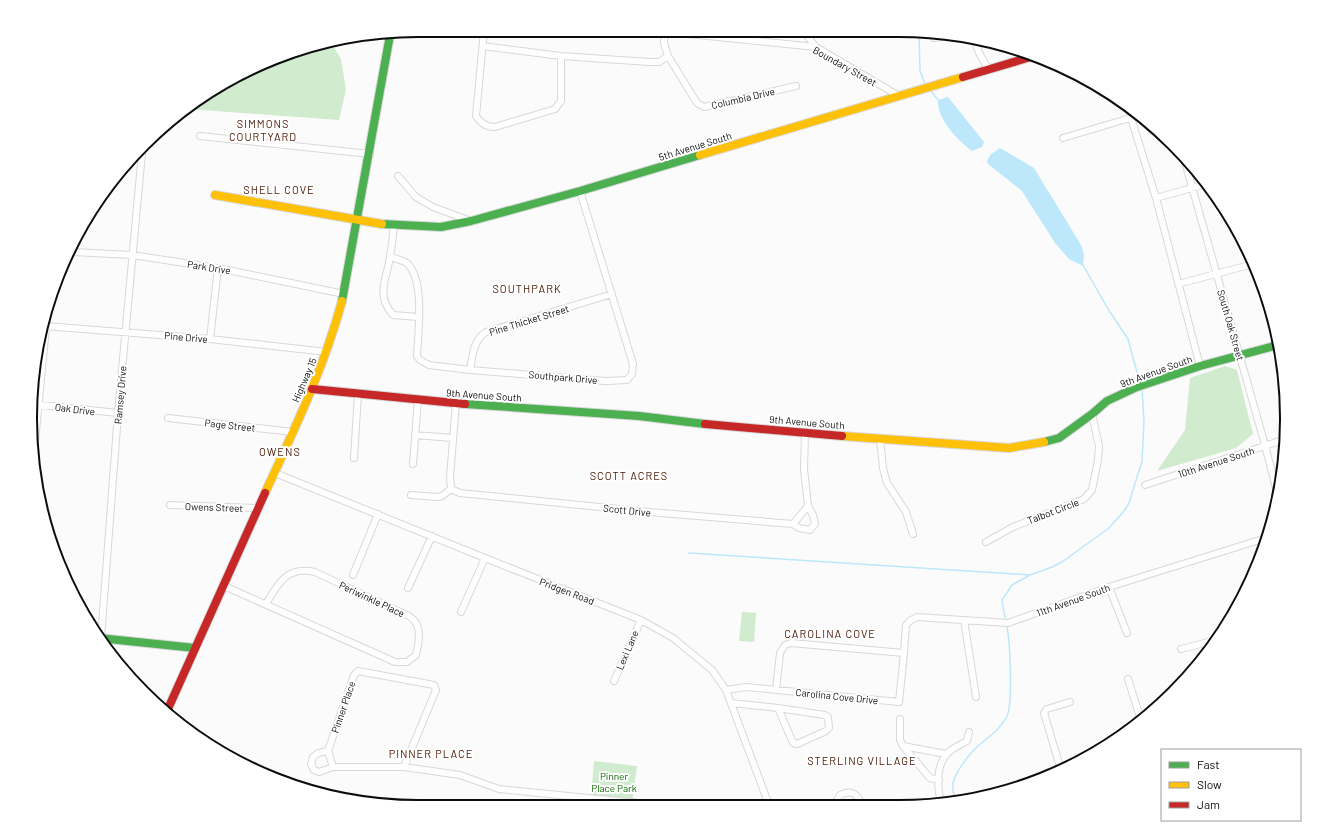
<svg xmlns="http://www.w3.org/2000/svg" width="1317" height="837" font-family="Barlow,sans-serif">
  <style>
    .green { fill: #d0ebcd }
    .water { fill: #bde7fa }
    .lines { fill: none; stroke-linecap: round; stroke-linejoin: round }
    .stream { stroke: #bde7fa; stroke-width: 1.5 }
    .street-casing { stroke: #d8d8d9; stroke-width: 8 }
    .fast-casing { stroke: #d8d8d9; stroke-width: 10 }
    .slow-casing { stroke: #d8d8d9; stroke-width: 10 }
    .jam-casing { stroke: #d8d8d9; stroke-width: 10 }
    .street { stroke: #fefeff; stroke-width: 6 }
    .fast { stroke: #4caf50; stroke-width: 8 }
    .slow { stroke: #ffc107; stroke-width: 8 }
    .jam { stroke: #c62828; stroke-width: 8 }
    .labels { text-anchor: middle; stroke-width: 4; stroke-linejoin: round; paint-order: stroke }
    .street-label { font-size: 10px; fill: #0b0c0c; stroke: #fff }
    .park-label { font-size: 10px; fill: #0d6500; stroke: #fff }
    .neighbourhood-label { font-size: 11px; letter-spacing: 1px; fill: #4b1a07; stroke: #fff }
    .rim { fill: none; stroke: #0b0c0c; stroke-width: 2 }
  </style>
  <rect width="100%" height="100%" fill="#fbfbfc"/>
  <path class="green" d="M 332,44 L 341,59 L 346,90 L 339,120 L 188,109 L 202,96 L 294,51 Z
    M 1225,366 L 1237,370 L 1253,434 L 1236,448 L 1157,471 L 1185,430 L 1190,378 Z
    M 742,612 L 756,613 L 754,642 L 739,641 Z
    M 594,761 L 637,766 L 632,803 L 591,798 Z"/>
  <path class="water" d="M 948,97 L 984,142 L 982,147 L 972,151 C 958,140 937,120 938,100 Z
    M 1000,148 L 1034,168 L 1081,245 L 1084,254 L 1083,266 L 1069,259 L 1055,243 L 1022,191 L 988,164 L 987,161 L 990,155 Z"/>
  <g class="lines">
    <path class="stream" d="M 919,33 L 920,71 L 925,84
      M 931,91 L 938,100
      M 1083,265 L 1108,309 L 1128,339 L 1140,383
      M 689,553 L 1030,575
      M 1005,618 L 1002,600 L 1012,585 L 1030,575 L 1052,567 L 1062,562 L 1109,528 L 1124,511 L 1129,503 L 1142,461 L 1144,422 L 1142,388
      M 955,801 C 954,795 952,789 953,783 C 955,773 969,754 977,747 C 988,737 1000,730 1007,716 C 1013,703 1010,643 1007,627"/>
    <g class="street-casing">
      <path id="street" d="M 484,30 L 476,116 C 482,124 486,127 495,127 L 555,109 L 561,101 L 561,56
        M 665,32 L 664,43 L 668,56 L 697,103 L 704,107 L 796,86
        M 669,32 L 816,47 L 899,96
        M 804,32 L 816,47
        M 934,38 L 955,35
        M 976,41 C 976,51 984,61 989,70
        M 483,46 L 561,56 L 649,62 L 659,62 L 668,56
        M 1131,118 L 1156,198 L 1200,366
        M 200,136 L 370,154
        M 1063,138 L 1140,115
        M 1183,155 L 1265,445 L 1278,496
        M 398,176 L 416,197 L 433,207 L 471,221
        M 1156,198 L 1206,184
        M 394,225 C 393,236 392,246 390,256 C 387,280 375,294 393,315 L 418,317
        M 73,252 L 132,255 L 218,268 L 344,294
        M 390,257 C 396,259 403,260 408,264 C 425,283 418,332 417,356 L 420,360 L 429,365 L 470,370 L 605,381 L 627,380 L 632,374 L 633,364 L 580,191
        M 1178,284 L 1253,264
        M 45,326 L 210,339 L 327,352
        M 210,339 L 218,268
        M 470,370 C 473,354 473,341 486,332 L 612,294
        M 456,403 L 450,477 L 451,489 L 460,493 L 649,512 L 793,524 L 808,506 L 804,469 L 805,432
        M 32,404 L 118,413
        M 168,418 L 293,432
        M 415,435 L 453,438
        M 880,439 L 883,468 L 887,483 L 906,512 L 913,534
        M 34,452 L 47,317
        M 354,458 L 358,394
        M 413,464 L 418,399
        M 275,473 L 485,558 L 641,620 L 673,638 L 712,670 L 726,690 L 769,805
        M 1145,485 L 1286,439
        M 411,495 L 438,497 L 442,496 L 451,489
        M 170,505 L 259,508
        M 793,524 L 799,528 L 810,530 L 815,524 L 813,515 L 808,506
        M 986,542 L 1013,527 L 1084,499 L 1092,490 L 1098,460 L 1099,446 L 1092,414
        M 353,575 L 378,514
        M 224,586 L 395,662 L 407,662 L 416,655 C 418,647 421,631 416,623 C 415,620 411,618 409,616 L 315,572 C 287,566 278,583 266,604
        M 1109,587 L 1127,633
        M 408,588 L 432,536
        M 461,612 L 485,558
        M 964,620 L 976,697
        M 101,638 L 118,413 L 142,153
        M 1181,649 L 1216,640
        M 1128,679 L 1141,720
        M 614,681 L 641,620
        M 726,690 L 746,687 L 899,702 L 904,653 L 906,625 L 911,620 L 917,617 L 1008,623 L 1109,587 L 1266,538
        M 776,690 L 780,653 L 785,645 L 791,643 L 904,653
        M 731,703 L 778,708 L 825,715 L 828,717 L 829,728 L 826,731 L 797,744 L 793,743 L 778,708
        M 900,719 L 900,740 L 903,746
        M 328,751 L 318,753 L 313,757 L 311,764 L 314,770 L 319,772 L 333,767 L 404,767 L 436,690 L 434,685 L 358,671 L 354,675 L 328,751 L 333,767
        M 404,767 L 460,775 L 499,789 L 659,805
        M 1061,770 L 1044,713 L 1047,709 L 1070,702
        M 939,780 L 930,778 L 903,746 L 946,754
        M 941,803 C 937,789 936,767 946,755 C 950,749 960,745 967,741 L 969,732
        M 837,806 L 837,800 L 840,795 C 848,791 854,791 859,799 L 858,806"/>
    </g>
    <g class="fast-casing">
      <path id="fast" d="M 382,224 L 441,227 L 471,221 L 580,191 L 700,155
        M 342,301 L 390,35
        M 465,404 L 639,416 L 705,424
        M 1044,442 L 1059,438 L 1092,414 L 1107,401 L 1137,387 L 1200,366 L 1278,345
        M 99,638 L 195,648"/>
    </g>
    <g class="slow-casing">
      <path id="slow" d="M 700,155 L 963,77
        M 215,195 L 382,224
        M 842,436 L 1009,448 L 1044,442
        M 265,493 C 294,430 324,368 342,301"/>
    </g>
    <g class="jam-casing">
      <path id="jam" d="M 963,77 L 1034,56
        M 312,389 L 465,404
        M 705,424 L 842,436
        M 167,711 L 265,493"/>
    </g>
    <use href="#street" class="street"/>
    <use href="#fast" class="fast"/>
    <use href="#slow" class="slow"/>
    <use href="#jam" class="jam"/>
  </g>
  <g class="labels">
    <g class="street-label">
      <text transform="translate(845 66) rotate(29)" y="4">Boundary Street</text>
      <text transform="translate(743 98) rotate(-13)" y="4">Columbia Drive</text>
      <text transform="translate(695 146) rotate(-17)" y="4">5th Avenue South</text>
      <text transform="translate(209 267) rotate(9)" y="4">Park Drive</text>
      <text transform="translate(529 320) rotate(-17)" y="4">Pine Thicket Street</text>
      <text transform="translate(1231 325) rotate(74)" y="4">South Oak Street</text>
      <text transform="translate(186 337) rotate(5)" y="4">Pine Drive</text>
      <text transform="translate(1156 371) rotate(-20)" y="4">9th Avenue South</text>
      <text transform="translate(563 377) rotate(5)" y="4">Southpark Drive</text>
      <text transform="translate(304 380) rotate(-67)" y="4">Highway 15</text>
      <text transform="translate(120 395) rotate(-85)" y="4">Ramsey Drive</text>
      <text transform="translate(484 395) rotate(4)" y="4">9th Avenue South</text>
      <text transform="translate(75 409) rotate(7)" y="4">Oak Drive</text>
      <text transform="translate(807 422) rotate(5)" y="4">9th Avenue South</text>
      <text transform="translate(230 425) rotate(6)" y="4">Page Street</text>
      <text transform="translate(1216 462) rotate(-18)" y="4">10th Avenue South</text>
      <text transform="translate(214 507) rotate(2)" y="4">Owens Street</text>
      <text transform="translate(627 510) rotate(6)" y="4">Scott Drive</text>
      <text transform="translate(1053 511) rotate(-21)" y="4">Talbot Circle</text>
      <text transform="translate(567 591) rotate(21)" y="4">Pridgen Road</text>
      <text transform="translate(372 599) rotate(25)" y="4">Periwinkle Place</text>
      <text transform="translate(1073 600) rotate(-20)" y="4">11th Avenue South</text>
      <text transform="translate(627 650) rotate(-67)" y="4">Lexi Lane</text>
      <text transform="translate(837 696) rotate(6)" y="4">Carolina Cove Drive</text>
      <text transform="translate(343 707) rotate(-71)" y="4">Pinner Place</text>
    </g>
    <g class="park-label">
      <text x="614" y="780">Pinner<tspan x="614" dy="12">Place Park</tspan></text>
    </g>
    <g class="neighbourhood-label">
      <text x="263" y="128">SIMMONS<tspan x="263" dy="13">COURTYARD</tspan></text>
      <text x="279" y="194">SHELL COVE</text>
      <text x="527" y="293">SOUTHPARK</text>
      <text x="280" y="456">OWENS</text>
      <text x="629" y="480">SCOTT ACRES</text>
      <text x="830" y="638">CAROLINA COVE</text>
      <text x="431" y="758">PINNER PLACE</text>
      <text x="862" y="765">STERLING VILLAGE</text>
    </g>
  </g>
  <path d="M0 0H1317V837H0ZM418 37H899A381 381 0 0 1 1280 418V419A381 381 0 0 1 899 800H418A381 381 0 0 1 37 419V418A381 381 0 0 1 418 37Z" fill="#fff" fill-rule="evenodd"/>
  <path class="rim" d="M418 37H899A381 381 0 0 1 1280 418V419A381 381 0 0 1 899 800H418A381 381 0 0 1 37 419V418A381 381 0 0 1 418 37Z"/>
  <rect x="1161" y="749" width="140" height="72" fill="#ffffff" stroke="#9d9e9e"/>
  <rect x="1169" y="762" width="20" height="6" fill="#4caf50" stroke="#9d9e9e"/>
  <text x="1197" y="769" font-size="12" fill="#0b0c0c">Fast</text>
  <rect x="1169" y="782" width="20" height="6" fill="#ffc107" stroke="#9d9e9e"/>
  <text x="1197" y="789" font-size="12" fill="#0b0c0c">Slow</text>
  <rect x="1169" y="802" width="20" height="6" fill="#c62828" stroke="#9d9e9e"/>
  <text x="1197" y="809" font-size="12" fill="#0b0c0c">Jam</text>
</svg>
